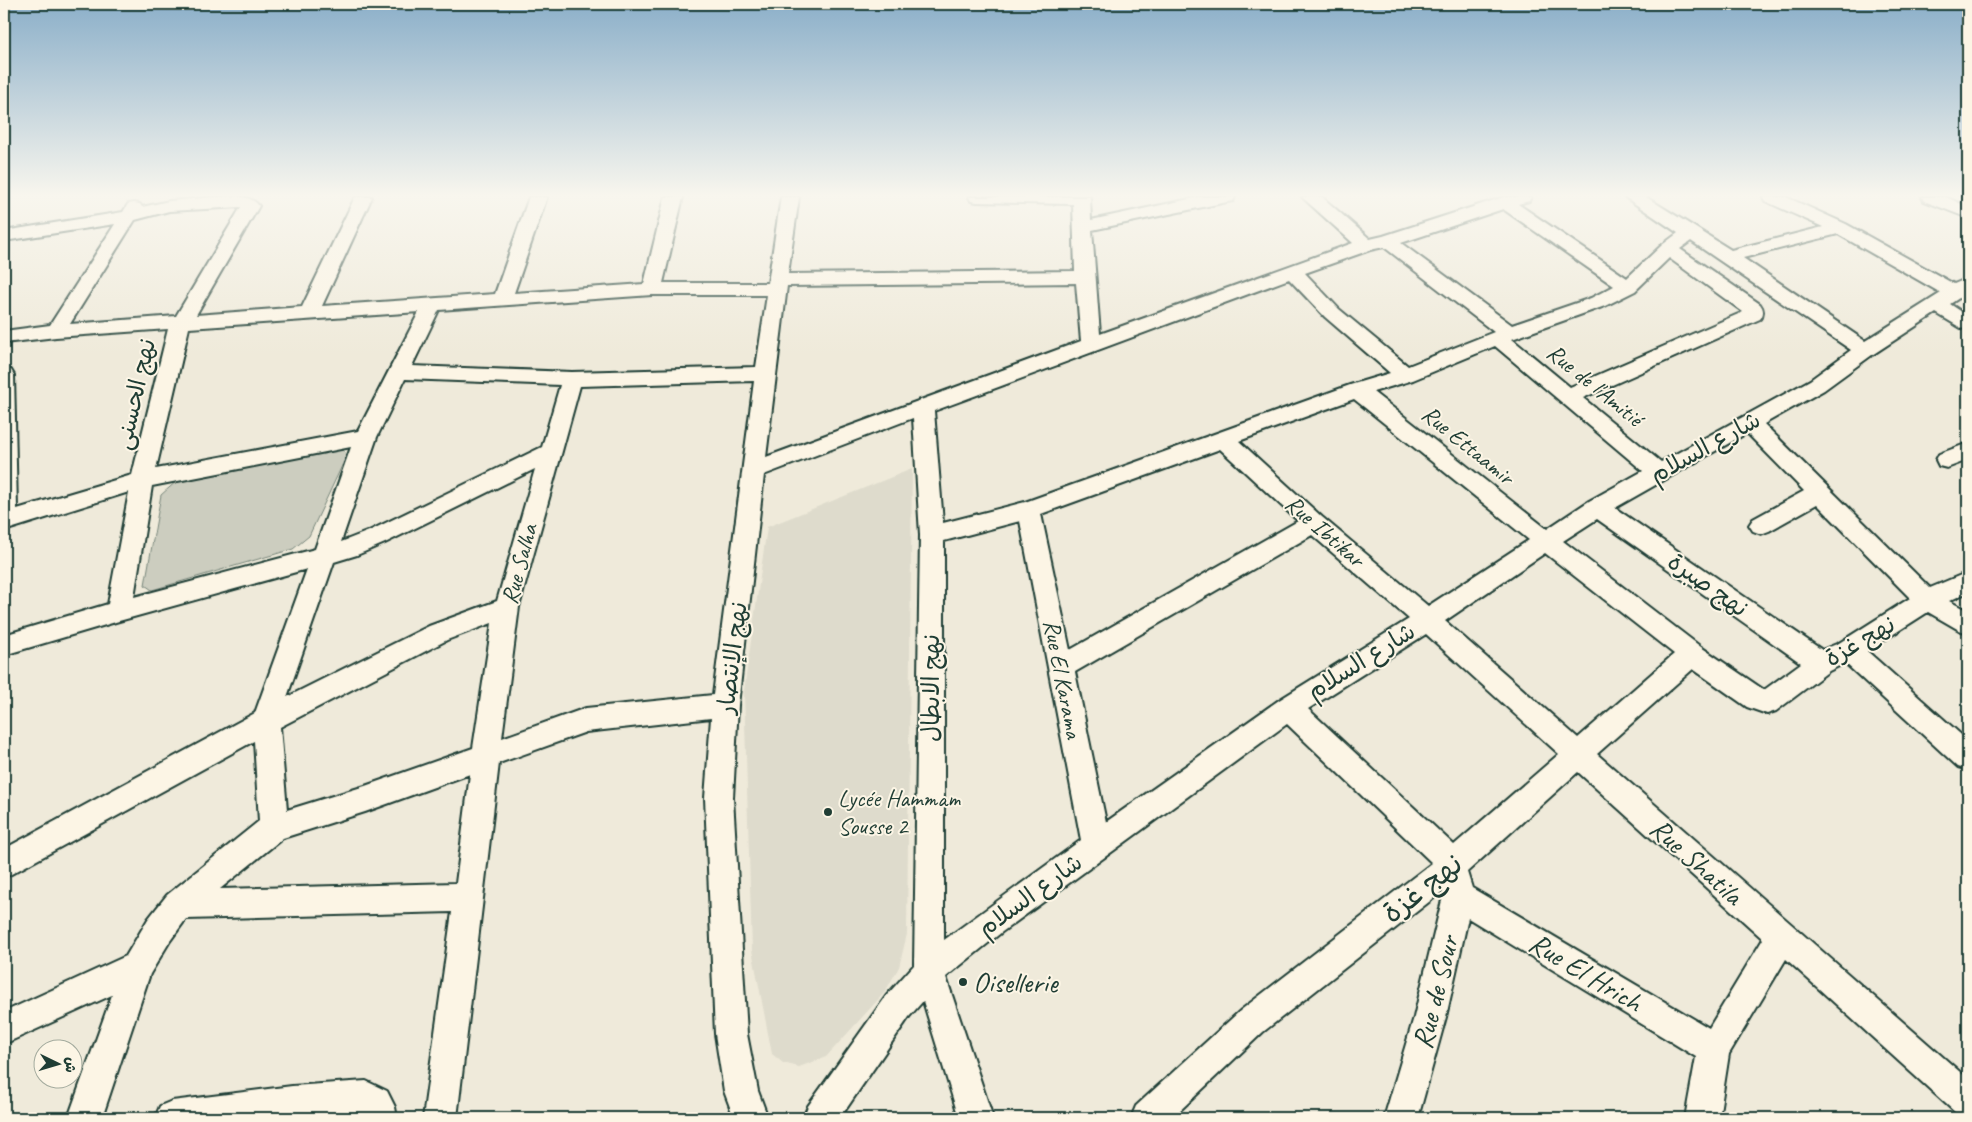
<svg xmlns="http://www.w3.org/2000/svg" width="1972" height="1122" font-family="Caveat,'Playpen Sans Arabic',sans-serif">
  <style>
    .built { fill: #dedbcc }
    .green { fill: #cccdbf; stroke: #76857a }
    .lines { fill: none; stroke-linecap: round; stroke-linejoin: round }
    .minor-casing { stroke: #1f3d34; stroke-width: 4 }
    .minor { fill: #fcf5e5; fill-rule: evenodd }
    .poi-dot { fill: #1f3d34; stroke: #fcf5e5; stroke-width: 2 }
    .labels { text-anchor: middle; stroke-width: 4; stroke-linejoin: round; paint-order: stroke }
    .street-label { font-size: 24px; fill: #1f3d34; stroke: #fcf5e5 }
    .poi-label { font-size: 24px; fill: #1f3d34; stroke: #fcf5e5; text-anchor: start }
    .near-street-label { font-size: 29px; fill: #1f3d34; stroke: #fcf5e5 }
    .near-poi-label { font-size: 29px; fill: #1f3d34; stroke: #fcf5e5; text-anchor: start }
  </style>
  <rect width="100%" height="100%" fill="#efeada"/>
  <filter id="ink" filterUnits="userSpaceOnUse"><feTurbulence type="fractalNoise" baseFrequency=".02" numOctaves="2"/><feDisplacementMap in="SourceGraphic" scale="10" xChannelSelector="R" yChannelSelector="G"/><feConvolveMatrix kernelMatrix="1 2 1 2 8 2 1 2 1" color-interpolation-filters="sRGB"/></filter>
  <g filter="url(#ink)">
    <path class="built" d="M 912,469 L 907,934 L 899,967 L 885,992 L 826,1057 L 799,1067 L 783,1063 L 772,1054 L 752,950 L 744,691 L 767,527 Z"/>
    <path class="green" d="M 341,448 L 347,455 L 309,536 L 293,549 L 152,590 L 145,585 L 161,495 L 178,480 Z"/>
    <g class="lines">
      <g class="minor-casing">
        <path id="minor" d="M 215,197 C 229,197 250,193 259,206 L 196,315 L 302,307 L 355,197 L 372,197 L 322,306 L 495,294 L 529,197 L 547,197 L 514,293 L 644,284 L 665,197 L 683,197 L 663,283 L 768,283 L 781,197 L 799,197 L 788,274 L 1075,271 L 1073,204 L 977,202 L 971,201 L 969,197 L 1090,197 L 1091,220 L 1199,197 L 1235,197 L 1233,201 L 1227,202 L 1092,230 L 1100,334 L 1353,243 L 1302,197 L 1322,197 L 1370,239 L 1383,236 L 1504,197 L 1531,197 L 1529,201 L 1518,204 L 1627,278 L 1662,245 L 1678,233 L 1625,197 L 1646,197 L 1731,250 L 1823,227 L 1765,201 L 1763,197 L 1786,197 L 1846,224 L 1954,284 L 1968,278 L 1968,292 L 1950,304 L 1968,316 L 1968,330 L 1961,328 L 1936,313 L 1872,355 L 1824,390 L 1764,424 L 1930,588 L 1968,572 L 1968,592 L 1949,601 L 1968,611 L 1968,633 L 1959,630 L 1928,612 L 1867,651 L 1968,741 L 1968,770 L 1958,767 L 1845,663 L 1829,671 L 1776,711 L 1767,714 L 1747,707 L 1693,669 L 1597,754 L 1968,1079 L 1968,1117 L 1956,1113 L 1786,959 L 1729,1054 L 1719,1118 L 1685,1118 L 1696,1057 L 1468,918 L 1446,1017 L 1418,1118 L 1384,1118 L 1414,1017 L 1443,896 L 1443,891 L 1263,1032 L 1172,1118 L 1131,1118 L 1136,1106 L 1241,1010 L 1432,863 L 1287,724 L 1002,932 L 946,977 L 993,1118 L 959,1118 L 923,1001 L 909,1017 L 840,1118 L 803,1118 L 808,1106 L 887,995 L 914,965 L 920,535 L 913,418 L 764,475 L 738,705 L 733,798 L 747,1034 L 758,1091 L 768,1118 L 734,1118 L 724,1091 L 715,1034 L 705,798 L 711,718 L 586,732 L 499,763 L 457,1118 L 423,1118 L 452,912 L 186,919 L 170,941 L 150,974 L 102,1118 L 68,1118 L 112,995 L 4,1044 L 4,1012 L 126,956 L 148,919 L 167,895 L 259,821 L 254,741 L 4,878 L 4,849 L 255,713 L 307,569 L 119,621 L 4,655 L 4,635 L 108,604 L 129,492 L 4,531 L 4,368 L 11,370 L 14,375 L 17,509 L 132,475 L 168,329 L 56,337 L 4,343 L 4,331 L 50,325 L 115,224 L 4,241 L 4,231 L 123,212 L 128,204 L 134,203 L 140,204 L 142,207 L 169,201 ZM 241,207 L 176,316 L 70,324 L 135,220 L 169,211 ZM 1503,209 L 1614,286 L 1591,298 L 1512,325 L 1401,243 ZM 1838,234 L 1941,293 L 1865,341 L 1743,258 ZM 1691,241 L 1851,350 L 1810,380 L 1661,462 L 1583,398 L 1760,319 C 1764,314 1764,309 1760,304 L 1680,249 ZM 1384,247 L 1494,332 L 1408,366 L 1339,309 L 1305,273 L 1370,250 ZM 1669,258 L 1743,312 L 1570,387 L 1512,339 L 1605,306 L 1635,291 ZM 1289,279 L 1325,317 L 1390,373 L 1350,385 L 1025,502 L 943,523 L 934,411 ZM 1076,283 L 1081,341 L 766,457 L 787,286 ZM 652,295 L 767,295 L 756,367 L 572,372 L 412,366 L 439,310 ZM 419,312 L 358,431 L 156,469 L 189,328 ZM 1495,346 L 1643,471 L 1589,501 L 1547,529 L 1373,392 L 1413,380 ZM 405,379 L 560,385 L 542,447 L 369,531 L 341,542 L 377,437 ZM 754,381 L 713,695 L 586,708 L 502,738 L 519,607 L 580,386 ZM 1354,399 L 1529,540 L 1428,606 L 1322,517 L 1239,441 ZM 1747,433 L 1804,491 L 1753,519 L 1749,525 L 1753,531 L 1761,534 L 1769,531 L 1817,504 L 1910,598 L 1839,643 L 1822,650 L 1615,508 ZM 351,447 L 315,549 L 134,597 L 152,486 ZM 1220,449 L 1298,521 L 1070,650 L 1041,514 ZM 535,469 L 497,601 L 429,626 L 287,697 L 334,562 L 357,555 L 385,543 ZM 1597,519 L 1801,663 L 1764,690 L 1701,647 L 1563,541 ZM 1020,521 L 1081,840 L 944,940 L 944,541 ZM 1312,535 L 1409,619 L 1279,700 L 1106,822 L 1075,672 ZM 1545,553 L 1674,654 L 1578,738 L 1445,621 ZM 492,623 L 473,748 L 365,786 L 287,810 L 280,727 L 447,640 ZM 1426,634 L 1559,754 L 1454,845 L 1308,709 ZM 1578,772 L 1763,939 L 1709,1028 L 1472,888 L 1467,872 ZM 470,774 L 456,883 L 220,889 L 283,838 L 365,812 Z
          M 1922,197 L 1946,197 L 1968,207 L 1968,218 L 1924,201 Z
          M 1968,443 L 1968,460 L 1947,468 L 1939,466 L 1936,460 L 1939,454 Z
          M 366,1081 L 387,1091 L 395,1107 L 397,1118 L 363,1118 L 363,1115 L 312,1118 L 155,1118 L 160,1106 L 172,1101 L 292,1086 Z"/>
      </g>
      <use href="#minor" class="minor"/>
    </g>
  </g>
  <linearGradient id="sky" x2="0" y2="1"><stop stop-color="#8bafc9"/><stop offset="0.55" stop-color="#f8f6ee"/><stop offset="1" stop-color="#f8f6ee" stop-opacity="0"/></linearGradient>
  <rect width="1972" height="355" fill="url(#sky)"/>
  <g class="poi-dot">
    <circle cx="828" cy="812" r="5"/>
    <circle cx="963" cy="982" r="5"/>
  </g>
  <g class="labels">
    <g class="street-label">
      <text transform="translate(1595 385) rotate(39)" y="8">Rue de l'Amitié</text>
      <text transform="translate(135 394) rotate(-77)" y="8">نهج الحسنى</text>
      <text transform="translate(1468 445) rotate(39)" y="8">Rue Ettaamir</text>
      <text transform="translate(1705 447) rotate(-29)" y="8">شارع السلام</text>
      <text transform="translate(1325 531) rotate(41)" y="8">Rue Ibtikar</text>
      <text transform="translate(519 564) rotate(-75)" y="8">Rue Salha</text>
      <text transform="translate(1708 585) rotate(35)" y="8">نهج صبرة</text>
      <text transform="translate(1860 641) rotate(-30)" y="8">نهج غزة</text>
      <text transform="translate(732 658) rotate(-83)" y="8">نهج الإنتصار</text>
      <text transform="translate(1361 661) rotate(-32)" y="8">شارع السلام</text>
      <text transform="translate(1063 679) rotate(79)" y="8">Rue El Karama</text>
      <text transform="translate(931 688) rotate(-90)" y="8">نهج الابطال</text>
      <text transform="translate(1030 895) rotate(-36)" y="8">شارع السلام</text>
    </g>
    <g class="poi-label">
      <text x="838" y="806">Lycée Hammam<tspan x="838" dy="28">Sousse 2</tspan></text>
    </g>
    <g class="near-street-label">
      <text transform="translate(1697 861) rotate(42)" y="10">Rue Shatila</text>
      <text transform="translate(1422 888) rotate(-38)" y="10">نهج غزة</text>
      <text transform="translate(1586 972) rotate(31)" y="10">Rue El Hrich</text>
      <text transform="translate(1435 992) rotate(-76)" y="10">Rue de Sour</text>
    </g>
    <g class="near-poi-label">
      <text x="973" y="992">Oisellerie</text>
    </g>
  </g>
  <rect width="1972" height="1122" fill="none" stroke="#fcf5e5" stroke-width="20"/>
  <rect x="10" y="10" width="1952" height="1102" fill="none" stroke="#1f3d34" stroke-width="2" filter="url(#ink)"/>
  <g transform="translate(58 1064) rotate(95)"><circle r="24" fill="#fcf5e5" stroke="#a4ab9e"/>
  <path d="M0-4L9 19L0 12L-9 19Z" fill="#1f3d34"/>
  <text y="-8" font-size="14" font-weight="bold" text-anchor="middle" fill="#1f3d34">ش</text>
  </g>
</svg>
